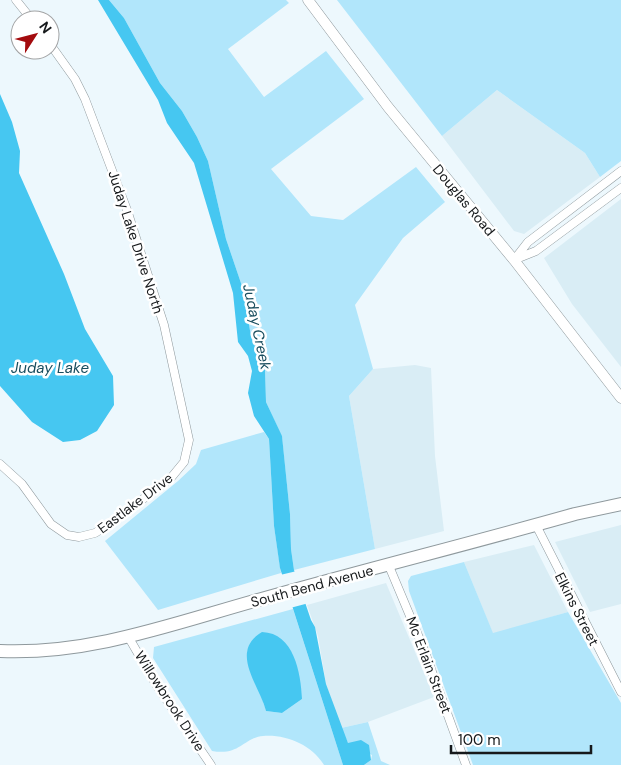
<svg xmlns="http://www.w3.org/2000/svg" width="621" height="765" font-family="'DM Sans',sans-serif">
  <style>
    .built { fill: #d9edf5 }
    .green { fill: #b1e6fb; fill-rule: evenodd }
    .water { fill: #46c7f1 }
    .pier { fill: #edf8fd }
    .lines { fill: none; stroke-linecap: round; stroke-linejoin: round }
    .minor-casing { stroke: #8f999d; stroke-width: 9 }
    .tertiary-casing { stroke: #8f999d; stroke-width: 11 }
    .primary-casing { stroke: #8f999d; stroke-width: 14 }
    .minor { stroke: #fff; stroke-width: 8 }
    .tertiary { stroke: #fff; stroke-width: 10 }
    .primary { stroke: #fff; stroke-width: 12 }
    .labels { text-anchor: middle; stroke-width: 5; stroke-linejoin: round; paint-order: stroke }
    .street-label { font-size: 14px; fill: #16191b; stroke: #fff }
    .water-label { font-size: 15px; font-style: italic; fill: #184d5e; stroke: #fff }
  </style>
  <rect width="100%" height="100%" fill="#edf8fd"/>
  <path class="built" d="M 497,90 L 585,153 L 600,177 L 524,234 L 514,231 L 442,136 Z
    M 621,199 L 621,367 L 572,304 L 544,258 Z
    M 415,365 L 431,368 L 435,456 L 444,531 L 375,549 L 349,396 L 373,369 Z
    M 621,525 L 621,604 L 590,612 L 555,542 Z
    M 534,545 L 568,612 L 493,634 L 464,562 Z
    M 386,583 L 434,697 L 368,722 L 341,728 L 326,684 L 318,636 L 307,605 Z"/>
  <path class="green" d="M 109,0 L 286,0 L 289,3 L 228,49 L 264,97 L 326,51 L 364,99 L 271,169 L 311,216 L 343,220 L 416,167 L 445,202 L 403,238 L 355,305 L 373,369 L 349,396 L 375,549 L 294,570 L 291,549 L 290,514 L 282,437 L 266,402 L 265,370 L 251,337 L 244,292 L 226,239 L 208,161 L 197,137 L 182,111 L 160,83 L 124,18 Z
    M 337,0 L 621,0 L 621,161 L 600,177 L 585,153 L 497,90 L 442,136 Z
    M 264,432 L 269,439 L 274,526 L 281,573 L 158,610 L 105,541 L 178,481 L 196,464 L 201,450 Z
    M 464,562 L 493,633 L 568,612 L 621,703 L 621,765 L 473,765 L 409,591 L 408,581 L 411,576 Z
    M 293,609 L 343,765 L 324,765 C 312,745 286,734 263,736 C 243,738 240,756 212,751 L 153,658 L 154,647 ZM 247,650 L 302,699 L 282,713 L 266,711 C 260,687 249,677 247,650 Z
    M 368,722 L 381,761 L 390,765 L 364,765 L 371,760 L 372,755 L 348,743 L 341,728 Z"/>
  <path class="water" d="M 98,0 L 109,0 L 124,18 L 160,83 L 182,111 L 197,137 L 208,161 L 226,239 L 244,292 L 251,337 L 265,370 L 266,402 L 282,436 L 290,514 L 291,549 L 294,570 L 311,620 L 315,627 L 326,684 L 348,743 L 361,740 L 369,745 L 371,760 L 364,765 L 343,765 L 280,568 L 274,526 L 269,439 L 254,416 L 248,393 L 252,371 L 248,356 L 238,342 L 233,293 L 194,163 L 167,123 L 158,100 Z
    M 0,94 L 12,122 L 20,151 L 19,173 L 64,274 L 85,329 L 113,376 L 114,405 L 97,431 L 80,440 L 63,442 L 32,422 L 0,386 Z
    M 262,632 C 294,633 301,673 302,699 L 282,713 L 266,711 C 259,684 229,652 262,632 Z"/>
  <path class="pier" d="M 297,571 L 309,603 L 290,608 L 280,575 Z"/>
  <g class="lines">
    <g class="minor-casing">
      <path id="minor" d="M 16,0 L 32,20
        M 516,259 L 536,251 L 621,188
        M 514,260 L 528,242 L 621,171
        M 0,464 L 22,484 L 51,524 L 67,535 L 79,537 L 95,533 L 108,525 L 170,479 L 184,462 L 189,440 L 164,325 L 127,210 L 85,99 L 75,79 L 50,44
        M 536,525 L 621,692
        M 389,566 L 423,647 L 466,765
        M 129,638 L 157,686 L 211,765"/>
    </g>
    <g class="tertiary-casing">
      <path id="tertiary" d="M 308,0 L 388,107 L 514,260 L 621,398"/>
    </g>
    <g class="primary-casing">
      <path id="primary" d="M 0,651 C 92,655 177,622 265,598 C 368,569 472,543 575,514 L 621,504"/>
    </g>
    <use href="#minor" class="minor"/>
    <use href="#tertiary" class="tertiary"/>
    <use href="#primary" class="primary"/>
  </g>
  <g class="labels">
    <g class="street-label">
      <text transform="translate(464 200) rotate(50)" y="5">Douglas Road</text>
      <text transform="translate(136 242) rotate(72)" y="5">Juday Lake Drive North</text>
      <text transform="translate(135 503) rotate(-37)" y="5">Eastlake Drive</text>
      <text transform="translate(312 586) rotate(-15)" y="5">South Bend Avenue</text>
      <text transform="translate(577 609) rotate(63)" y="5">Elkins Street</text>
      <text transform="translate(429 665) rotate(69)" y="5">Mc Erlain Street</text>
      <text transform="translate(170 701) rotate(57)" y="5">Willowbrook Drive</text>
    </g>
    <g class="water-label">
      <text transform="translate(257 327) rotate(78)" y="5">Juday Creek</text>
      <text x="50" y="373">Juday Lake</text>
    </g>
  </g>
  <g transform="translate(35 35) rotate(54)"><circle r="24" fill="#ffffff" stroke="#a2a3a4"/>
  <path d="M0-4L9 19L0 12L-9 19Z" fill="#a30b0e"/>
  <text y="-8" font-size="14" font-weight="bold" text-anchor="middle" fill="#16191b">N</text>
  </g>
  <path d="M451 745v8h140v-8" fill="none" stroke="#16191b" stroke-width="2.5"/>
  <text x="458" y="745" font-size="15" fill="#16191b" stroke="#ffffff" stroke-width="4" paint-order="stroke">100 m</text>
</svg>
